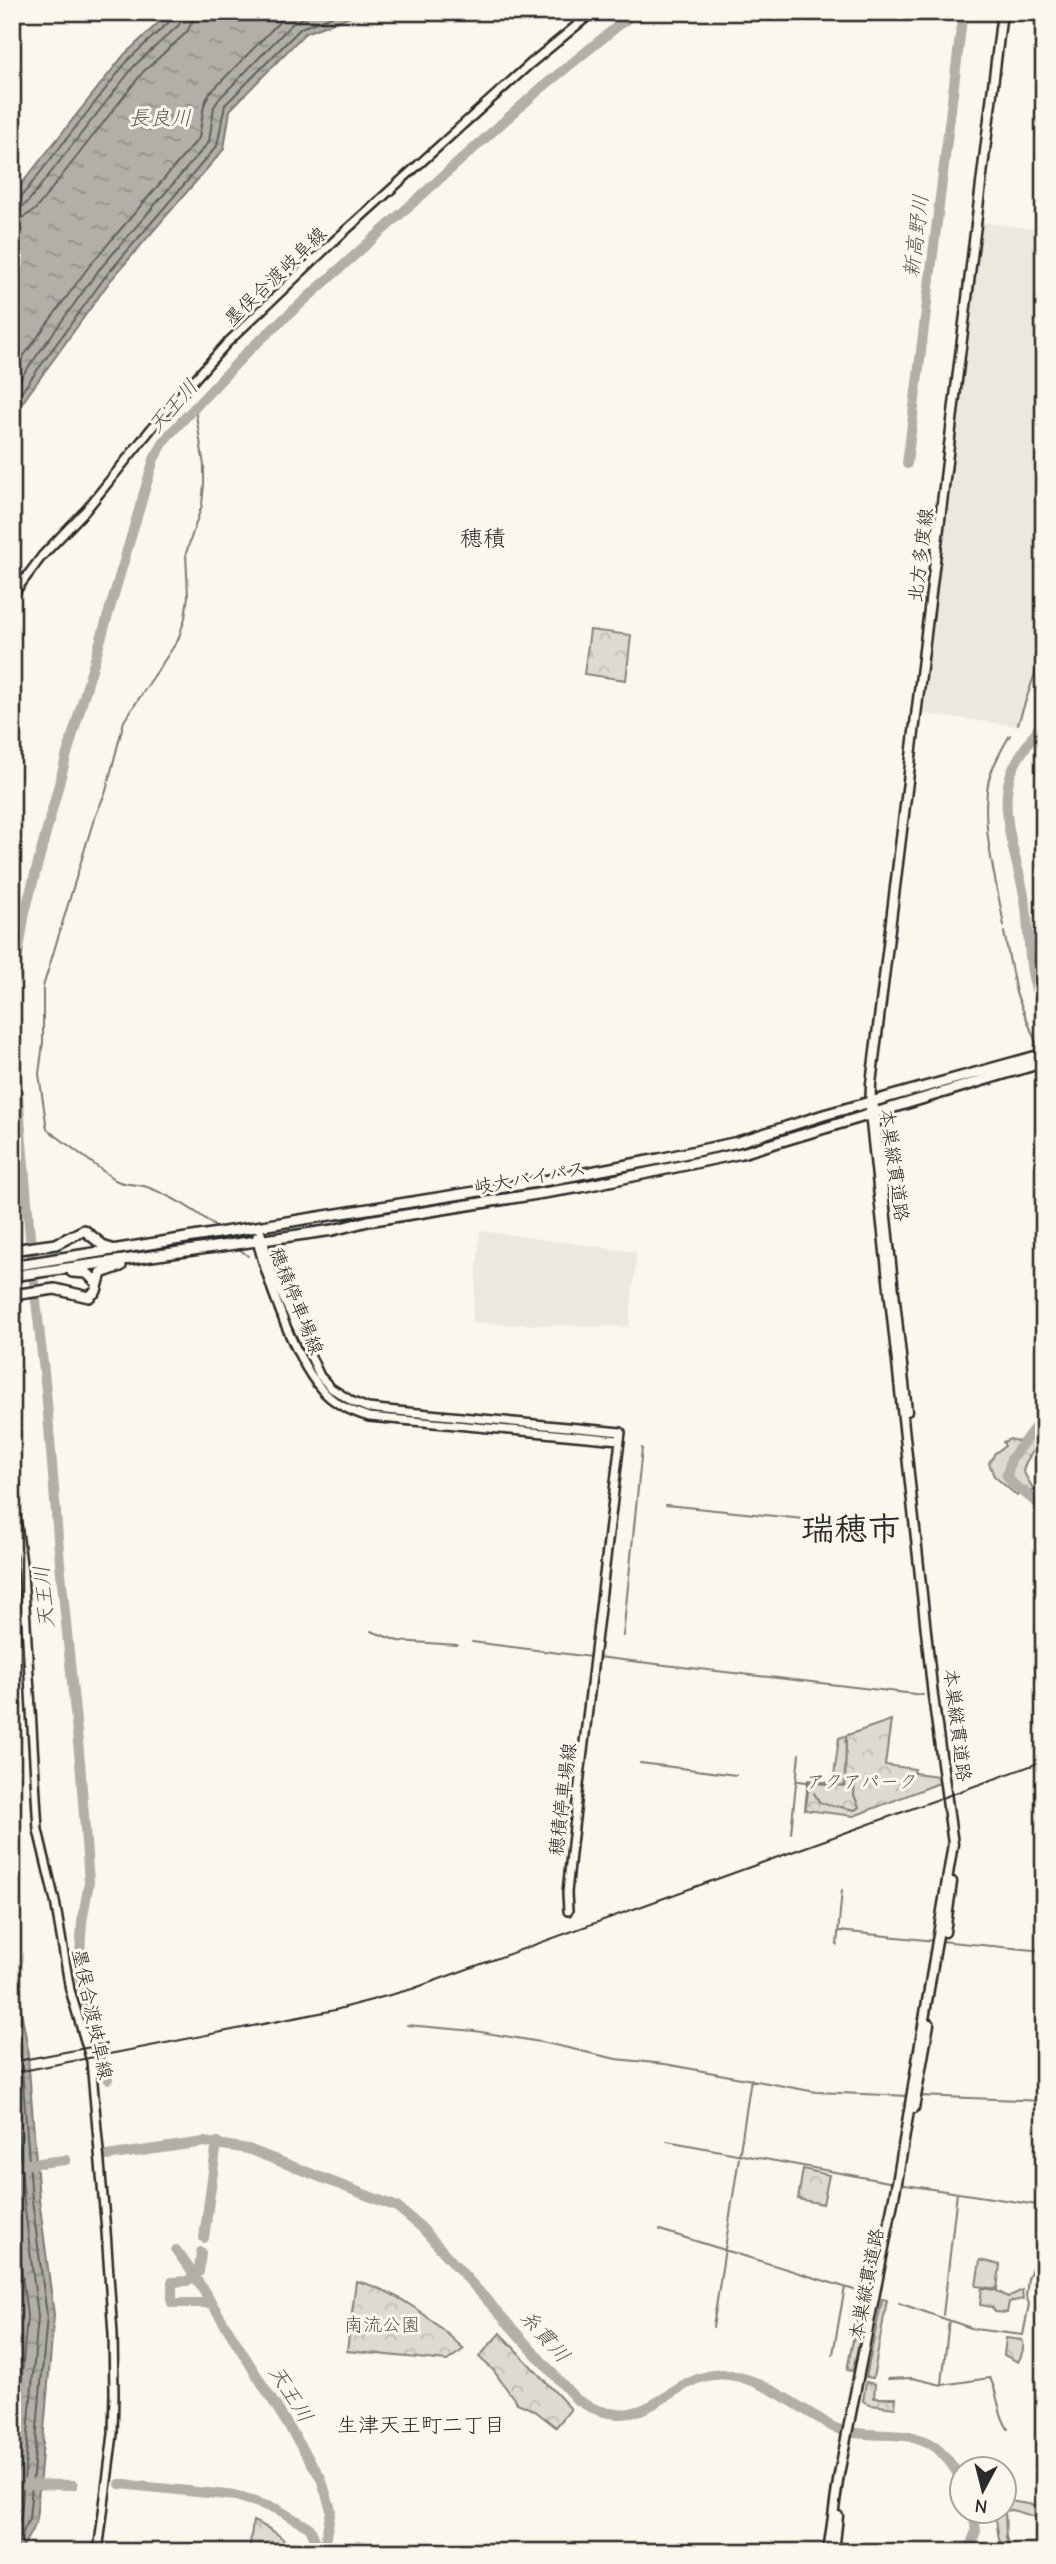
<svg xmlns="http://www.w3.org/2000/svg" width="1056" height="2564" font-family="'Comic Neue','Klee One',sans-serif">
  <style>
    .built { fill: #ebe8de }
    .grass { fill: #dddad0; stroke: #84827e; stroke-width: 2 }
    .forest { fill: url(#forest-crowns); stroke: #84827e; stroke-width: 2 }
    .water { fill: url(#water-ripples); stroke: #7b7a75; stroke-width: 2 }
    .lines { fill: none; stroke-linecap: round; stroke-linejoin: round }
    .shore { stroke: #61605d; stroke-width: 2 }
    .stream { stroke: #7b7a75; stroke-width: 2 }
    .river { stroke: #b1afa7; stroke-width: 10 }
    .secondary-casing { stroke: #2b2b2b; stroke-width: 12 }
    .primary-casing { stroke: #2b2b2b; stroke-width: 13 }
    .trunk-casing { stroke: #2b2b2b; stroke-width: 14 }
    .secondary { stroke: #fbf7ec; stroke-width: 7 }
    .primary { stroke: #fbf7ec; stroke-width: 8 }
    .trunk { stroke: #fbf7ec; stroke-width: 9 }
    .rail { stroke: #2b2b2b; stroke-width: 2 }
    .labels { text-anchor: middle; stroke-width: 6; stroke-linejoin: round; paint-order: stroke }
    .street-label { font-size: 19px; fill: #2b2b2b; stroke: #fbf7ec }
    .park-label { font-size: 19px; fill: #585754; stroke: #fbf7ec }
    .water-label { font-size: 21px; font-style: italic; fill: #5a5956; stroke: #fbf7ec }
    .neighbourhood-label { font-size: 21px; fill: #2b2b2b; stroke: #fbf7ec }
    .quarter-label { font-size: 23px; fill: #2b2b2b; stroke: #fbf7ec }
    .town-label { font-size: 33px; font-weight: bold; fill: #2b2b2b; stroke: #fbf7ec }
  </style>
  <defs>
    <pattern id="forest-crowns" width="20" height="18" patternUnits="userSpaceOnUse" patternTransform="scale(1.75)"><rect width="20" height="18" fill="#dddad0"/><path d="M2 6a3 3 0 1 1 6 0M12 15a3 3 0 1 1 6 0" fill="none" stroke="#bebbb3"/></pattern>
    <pattern id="water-ripples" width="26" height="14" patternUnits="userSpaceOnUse" patternTransform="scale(1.75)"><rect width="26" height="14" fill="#b1afa7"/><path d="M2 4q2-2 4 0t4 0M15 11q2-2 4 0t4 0" fill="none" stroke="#908f88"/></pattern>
  </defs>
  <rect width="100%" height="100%" fill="#fbf7ec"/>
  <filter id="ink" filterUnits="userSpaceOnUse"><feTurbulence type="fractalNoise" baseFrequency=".0143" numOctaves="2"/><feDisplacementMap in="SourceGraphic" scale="14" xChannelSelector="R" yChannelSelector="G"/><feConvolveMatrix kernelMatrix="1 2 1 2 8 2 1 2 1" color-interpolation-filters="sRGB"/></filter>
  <g filter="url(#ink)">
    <path class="built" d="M 980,222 L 1044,230 L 1044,639 L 1017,726 L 919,713 Z
      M 480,1231 L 637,1252 L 629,1327 L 472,1323 Z"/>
    <path class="grass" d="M 980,2260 L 1000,2265 L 997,2289 L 976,2286 Z"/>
    <path class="forest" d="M 590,630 L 631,635 L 626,680 L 584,674 Z
      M 1044,1420 L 1044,1438 L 1041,1438 L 1026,1462 L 1023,1471 L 1034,1490 L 1026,1498 L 1020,1493 L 1017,1496 L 994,1476 L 989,1463 L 995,1453 L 1005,1446 L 1003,1442 L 1010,1439 L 1027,1444 Z
      M 891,1720 L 885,1765 L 915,1769 L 914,1773 L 938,1776 L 939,1783 L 854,1816 L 805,1810 L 808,1780 L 833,1783 L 839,1738 Z
      M 803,2169 L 829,2175 L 823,2204 L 798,2199 Z
      M 356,2281 C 399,2291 432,2319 464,2349 L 447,2361 L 347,2351 Z
      M 982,2288 L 995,2290 L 1008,2297 L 1022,2290 L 1023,2299 L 1009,2302 L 1007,2313 L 995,2312 L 992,2307 L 980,2305 Z
      M 862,2295 L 868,2296 L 853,2371 L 847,2370 Z
      M 882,2299 L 887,2300 L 873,2378 L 866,2377 Z
      M 500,2333 L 571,2409 L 556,2427 L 534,2410 L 517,2403 L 493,2370 L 479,2357 Z
      M 1006,2338 L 1022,2340 C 1025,2346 1022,2356 1018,2362 L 1004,2355 Z
      M 866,2382 L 875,2384 L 874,2398 L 896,2398 L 895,2408 L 870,2405 L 863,2401 Z
      M 1004,2500 L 1034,2505 L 1044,2515 L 1044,2528 L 1037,2517 L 1012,2510 L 1005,2511 L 1006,2537 L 1012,2552 L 1004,2552 C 996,2539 999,2526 994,2512 L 1004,2512 Z
      M 253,2521 C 269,2528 284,2535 292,2552 L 249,2552 Z"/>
    <path class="water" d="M 170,12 L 362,12 L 305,33 L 230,110 L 224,149 L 110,281 L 12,417 L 12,196 L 124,55 Z
      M 12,1963 L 27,2043 L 39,2199 L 54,2315 L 36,2522 L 20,2552 L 12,2552 Z"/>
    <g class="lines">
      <path class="shore" d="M 12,200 L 21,197 L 129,59 L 171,20 L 174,12
        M 12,209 L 20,208 L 27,203 L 135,65 L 179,25 L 183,12
        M 12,219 L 24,217 L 35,210 L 143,72 L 187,32 L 192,22 L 193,12
        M 12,372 L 90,265 L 199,138 L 204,105 L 209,94 L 289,12
        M 12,390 L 98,271 L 209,142 L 214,107 L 219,99 L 294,22 L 316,12
        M 12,405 L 105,277 L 217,146 L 225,105 L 301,28 L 342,12
        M 12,2001 L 20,2044 L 32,2200 L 47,2316 L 29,2519 L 14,2552
        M 12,2054 L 24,2201 L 38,2316 L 21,2516 L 12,2533
        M 12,2191 L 27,2316 L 12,2492"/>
      <path class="stream" d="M 195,408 L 204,466 L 204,484 L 202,505 L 186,553 L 188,596 L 185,618 L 178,640 L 124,721 L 106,791 L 93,822 L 43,987 L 43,1043 L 39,1074 L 47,1129 L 115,1180 C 126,1186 136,1183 147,1187 C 171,1196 199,1212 219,1230
        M 1018,724 L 1044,646
        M 1042,855 L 1044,855
        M 1004,926 C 997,881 979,825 989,779 C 993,764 1002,749 1010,735
        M 1004,932 L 1016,993 L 1038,1047
        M 238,1248 L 248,1256
        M 1042,1371 L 1044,1372
        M 666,1505 L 824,1521
        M 371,1631 L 398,1641 L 457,1645
        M 623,1636 L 642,1448
        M 472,1642 L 591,1657
        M 597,1657 L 923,1695
        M 640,1763 L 736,1775
        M 798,1781 L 845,1786 L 846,1737
        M 814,1793 L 820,1803 L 855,1810 L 859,1807 L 854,1795 L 855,1781
        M 806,1806 L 809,1783
        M 791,1833 L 799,1754
        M 839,1931 L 935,1941
        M 940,1941 L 1044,1951
        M 837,1945 L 842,1890
        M 407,2025 L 475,2031 L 546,2043 L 616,2059 L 665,2064 L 816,2092 L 910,2096
        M 919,2096 L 1044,2101
        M 667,2141 L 894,2183
        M 899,2184 L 1044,2206
        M 660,2230 L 854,2290
        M 899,2303 L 974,2329 L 1023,2335 L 1029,2304 L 1026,2296 L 1028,2278 L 1044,2239
        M 943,2315 L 957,2193
        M 713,2327 L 751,2079
        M 833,2354 L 845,2287
        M 888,2379 L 912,2378 L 942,2385 L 990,2378 C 999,2395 997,2413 1008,2429
        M 942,2384 L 949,2320"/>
      <path class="river" d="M 907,464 L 963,12
        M 1044,718 C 1033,740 1012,760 1008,785 C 1001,826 1021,868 1026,907 C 1030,940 1027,978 1044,1008
        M 12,993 L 25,912 L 67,754 L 154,459 L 167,437 L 249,350 L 539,90 L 635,12
        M 12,1025 L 34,1283 L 46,1390 L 60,1563 L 80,1762 L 89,1882 L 82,1922 L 79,1971 L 88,2020 L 108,2079
        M 1044,1351 L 1042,1367 L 1044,1398
        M 1044,1400 L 1041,1419 L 1011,1459 L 1007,1476 L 1013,1484 L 1044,1508
        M 106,2156 L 204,2142 L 248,2149 L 397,2207 L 421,2227 L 576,2399 C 648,2446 671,2367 729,2375 C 759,2379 789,2400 815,2416 C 823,2420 830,2427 838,2429 C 867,2439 901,2430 927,2442 C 942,2449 954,2467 962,2481
        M 12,2166 L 66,2160
        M 204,2238 L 217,2142
        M 176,2250 L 194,2275 L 321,2478 L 331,2510 L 323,2552
        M 201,2252 L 199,2272 L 187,2281 L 172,2282 L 172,2303 L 210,2303
        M 12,2484 L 73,2485
        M 120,2484 L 236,2496 L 277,2509 L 310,2528 L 320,2552
        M 968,2552 L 976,2531 L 973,2512"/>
      <g class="secondary-casing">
        <path id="secondary" d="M 12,596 L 42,556 L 86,510 L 159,419 L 227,343 L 334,241 L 530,64 L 593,12
          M 259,1227 L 277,1285 L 320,1376 L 331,1388 L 353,1402 L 368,1408 L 386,1410 L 621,1432 L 572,1844 L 567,1893 L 568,1911
          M 257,1236 L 257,1241 C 268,1282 296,1366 326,1394 C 338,1406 353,1412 369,1417 L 619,1440
          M 12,1484 L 23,1572 L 38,1830 L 55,1901 L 70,1990 L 91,2061 L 106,2231 L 113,2334 L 114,2394 L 113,2434 L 98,2552"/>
      </g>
      <g class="primary-casing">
        <path id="primary" d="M 874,1107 L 907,1411
          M 945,1932 L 952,1882
          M 914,2108 L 929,2024
          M 828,2552 L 839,2474 L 898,2177 L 953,1844 L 933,1696 L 870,1113 L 871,1084 L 1002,12
          M 834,2552 L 838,2516"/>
      </g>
      <g class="trunk-casing">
        <path id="trunk" d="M 12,1250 L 56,1244 L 84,1230 L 105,1247 L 115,1250
          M 12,1266 L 549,1180 L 659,1159 L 738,1142 L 827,1114 L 1044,1054
          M 72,1272 L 87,1273 L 97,1283
          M 12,1276 L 333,1230 L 368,1221 L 581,1187 L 742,1153 L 1044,1062
          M 12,1295 L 55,1289 L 89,1297 L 96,1291 L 101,1273 L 121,1266"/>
      </g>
      <use href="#secondary" class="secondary"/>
      <use href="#primary" class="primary"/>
      <use href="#trunk" class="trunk"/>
      <path class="rail" d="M 12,2062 L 107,2044
        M 12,2073 L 335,2010 L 412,1989 L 1044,1761"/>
    </g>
  </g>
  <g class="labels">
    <g class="street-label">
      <text transform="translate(275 276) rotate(-44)" y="7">墨俣合渡岐阜線</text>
      <text transform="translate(920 555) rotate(-83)" y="7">北方多度線</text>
      <text transform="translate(895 1165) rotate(82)" y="7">本巣縦貫道路</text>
      <text transform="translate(530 1177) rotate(-10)" y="7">岐大バイパス</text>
      <text transform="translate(297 1301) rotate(68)" y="7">穂積停車場線</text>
      <text transform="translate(958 1725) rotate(83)" y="7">本巣縦貫道路</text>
      <text transform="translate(562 1799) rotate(-83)" y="7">穂積停車場線</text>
      <text transform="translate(93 2014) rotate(78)" y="7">墨俣合渡岐阜線</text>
      <text transform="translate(866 2284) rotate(-79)" y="7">本巣縦貫道路</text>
    </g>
    <g class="park-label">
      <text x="862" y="1788">アクアパーク</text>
      <text x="382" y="2331">南流公園</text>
    </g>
    <g class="water-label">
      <text x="160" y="125">長良川</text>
      <text transform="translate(916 236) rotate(-83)" y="7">新高野川</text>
      <text transform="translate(173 406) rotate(-49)" y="7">天王川</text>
      <text transform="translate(44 1597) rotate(-95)" y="7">天王川</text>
      <text transform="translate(545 2336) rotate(48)" y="7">糸貫川</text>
      <text transform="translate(291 2394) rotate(58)" y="7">天王川</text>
    </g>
    <g class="neighbourhood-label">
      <text x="421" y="2432">生津天王町二丁目</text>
    </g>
    <g class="quarter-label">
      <text x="483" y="546">穂積</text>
    </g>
    <g class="town-label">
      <text x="851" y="1540">瑞穂市</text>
    </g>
  </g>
  <rect width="1056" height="2564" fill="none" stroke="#fbf7ec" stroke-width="42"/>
  <rect x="21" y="21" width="1014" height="2522" fill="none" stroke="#2b2b2b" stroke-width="2.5" filter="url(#ink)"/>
  <g transform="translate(983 2490) rotate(187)"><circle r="33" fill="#fbf7ec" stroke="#a8a59f" stroke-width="2"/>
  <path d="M0-5L12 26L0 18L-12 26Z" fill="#2b2b2b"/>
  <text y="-10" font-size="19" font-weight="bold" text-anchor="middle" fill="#2b2b2b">N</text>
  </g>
</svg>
